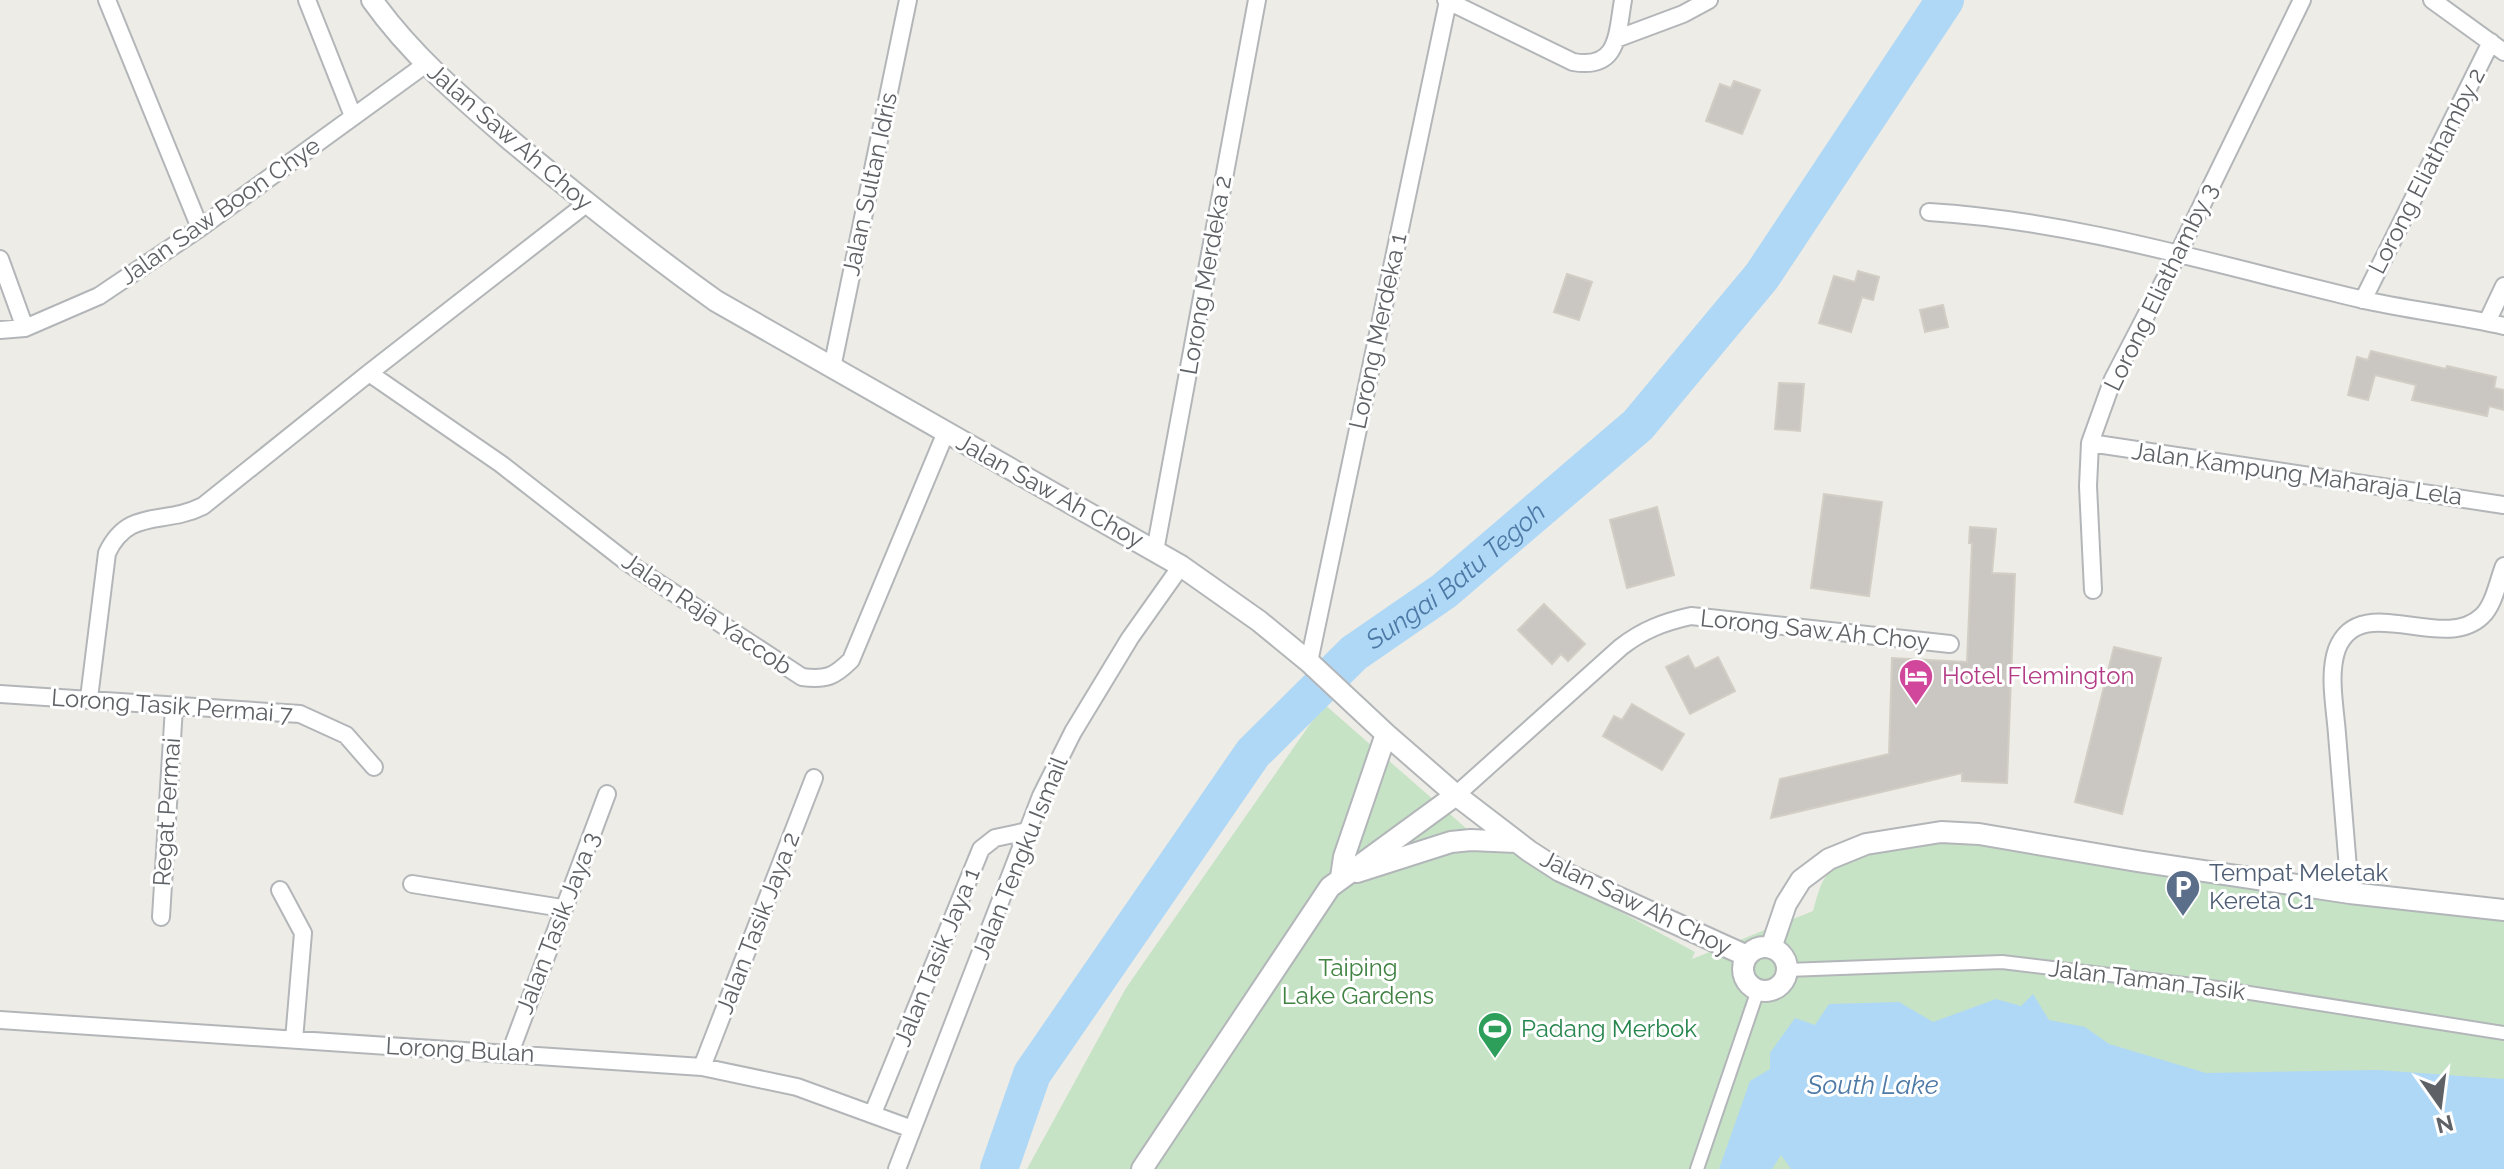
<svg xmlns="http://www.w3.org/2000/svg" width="2504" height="1169" font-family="Raleway,sans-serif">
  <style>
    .green { fill: #c6e3c6 }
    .water { fill: #afd8f6 }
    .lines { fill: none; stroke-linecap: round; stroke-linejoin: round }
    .river { stroke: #afd8f6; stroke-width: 38 }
    .building { fill: #cac7c3; stroke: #d2cec5; stroke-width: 2 }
    .pedestrian-casing { stroke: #b3b6b9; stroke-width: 16 }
    .minor-casing { stroke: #b3b6b9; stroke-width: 20 }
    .tertiary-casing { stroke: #b3b6b9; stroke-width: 24 }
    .pedestrian { stroke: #fff; stroke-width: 12 }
    .minor { stroke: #fff; stroke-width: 16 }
    .tertiary { stroke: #fff; stroke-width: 20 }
    .labels { text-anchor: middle; stroke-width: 6; stroke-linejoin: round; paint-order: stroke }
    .street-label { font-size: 24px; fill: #5e6165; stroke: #fff }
    .hotel-label { font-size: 24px; fill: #b23c85; stroke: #fff; text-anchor: start }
    .service-label { font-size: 24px; fill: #4e5e75; stroke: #fff; text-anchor: start }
    .park-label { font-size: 24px; fill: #3f8242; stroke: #fff }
    .leisure-label { font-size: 24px; fill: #27864d; stroke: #fff; text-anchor: start }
    .water-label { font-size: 26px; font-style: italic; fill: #4d79a6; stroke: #fff }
  </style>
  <rect width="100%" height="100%" fill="#eeece6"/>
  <path class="green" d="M 1324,704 L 1467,829 L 1695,952 L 1692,959 L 1813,911 C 1817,897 1820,881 1831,870 C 1853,849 1904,844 1934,837 L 2504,917 L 2504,1169 L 1027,1169 L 1126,988 Z"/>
  <path class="water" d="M 2033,994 L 2049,1020 L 2085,1027 L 2109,1044 L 2206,1073 L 2378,1070 L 2504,1079 L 2504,1169 L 1791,1169 L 1781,1155 L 1772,1169 L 1719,1169 L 1750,1081 L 1770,1069 L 1770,1053 L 1795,1018 L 1815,1025 L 1829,1004 L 1899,1002 L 1933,1022 L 1996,999 L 2021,1006 Z"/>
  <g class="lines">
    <path class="river" id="s1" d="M 999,1169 L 1032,1074 L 1253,753 L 1354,653 L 1444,591 L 1638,425 L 1762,276 L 1945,0"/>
  </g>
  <path class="building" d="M 1734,81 L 1760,90 L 1742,134 L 1706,121 L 1720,84 L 1731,88 Z
    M 1858,271 L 1879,277 L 1873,300 L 1862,297 L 1851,332 L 1819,323 L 1834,276 L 1855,282 Z
    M 1567,274 L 1592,282 L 1579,320 L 1554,312 Z
    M 1943,305 L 1948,327 L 1925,332 L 1920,310 Z
    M 2371,351 L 2446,369 L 2447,366 L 2496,377 L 2494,388 L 2504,390 L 2504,410 L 2489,406 L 2487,416 L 2412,400 L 2416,385 L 2375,375 L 2368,400 L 2348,395 L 2357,357 L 2368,360 Z
    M 1779,383 L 1804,384 L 1800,431 L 1775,429 Z
    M 1824,494 L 1882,502 L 1869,596 L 1811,588 Z
    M 1657,507 L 1674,575 L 1627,588 L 1610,520 Z
    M 1970,527 L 1996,529 L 1992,573 L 2015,574 L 2007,783 L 1962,781 L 1962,773 L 1771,818 L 1780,779 L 1889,754 L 1892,658 L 1967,662 L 1972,543 L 1969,543 Z
    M 1544,604 L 1585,644 L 1568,661 L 1561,654 L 1552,664 L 1518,630 Z
    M 2114,647 L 2161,658 L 2122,814 L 2075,802 Z
    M 1688,656 L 1695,669 L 1718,657 L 1735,691 L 1690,714 L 1666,667 Z
    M 1632,704 L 1684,734 L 1662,770 L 1603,736 L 1614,716 L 1622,720 Z"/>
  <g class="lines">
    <g class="pedestrian-casing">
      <path id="pedestrian" d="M 1787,970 L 2002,962 L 2218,988 L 2504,1033
        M 1697,1169 L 1758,990"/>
    </g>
    <g class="minor-casing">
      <path id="minor" d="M 107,0 L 200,228
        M 307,0 L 353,116
        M 1446,0 L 1573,62 C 1619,70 1617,34 1623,0
        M 2432,0 L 2504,52
        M 1616,39 L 1683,14 L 1709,0
        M 1929,212 C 2076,221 2217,265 2360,299 C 2407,310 2456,315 2504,326
        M 0,259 L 25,328
        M 2363,300 L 2491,42
        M 2487,322 L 2504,286
        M 0,330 L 25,328 L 99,296 L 200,228 L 426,64
        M 832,368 L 908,0
        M 369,373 L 501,464 L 628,563 L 802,677 C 826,680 834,677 851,660 L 946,432
        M 2090,443 L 2504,505
        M 1155,551 L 1257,0
        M 2093,590 L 2088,486 L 2090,443 L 2113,379 L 2179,252 L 2302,0
        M 1309,662 L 1448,1
        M 0,694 L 300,714 L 346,735 L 374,767
        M 89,698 L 107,553 C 129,507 163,526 203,506 L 369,373 L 586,204
        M 1456,795 L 1621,647 C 1643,630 1664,622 1691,616 L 1950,644
        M 412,884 L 562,908
        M 280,890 L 303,933 L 294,1040
        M 2350,893 C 2346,840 2341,787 2337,734 C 2335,707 2328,674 2337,649 C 2360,590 2443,654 2482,616 C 2494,605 2498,581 2504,566
        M 161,917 L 174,707
        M 0,1020 L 702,1067 L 797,1087 L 912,1129
        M 510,1053 L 607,794
        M 702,1067 L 814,778
        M 873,1113 L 981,849 L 995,838 L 1028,831
        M 897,1169 L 1041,796 L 1073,732 L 1130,638 L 1181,566"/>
    </g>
    <g class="tertiary-casing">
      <path id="tertiary" d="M 372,0 C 411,55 463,99 514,143 C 580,198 646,251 716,301 L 1181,566 L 1259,621 L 1309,662 L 1386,734 L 1456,795 L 1529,851 L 1560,871 L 1747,956
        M 1357,872 L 1451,842 L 1471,840 L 1516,842
        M 1341,877 L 1344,857 L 1386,734
        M1743 969a22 22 0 1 1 44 0a22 22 0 1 1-44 0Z
        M 1771,948 L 1786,904 L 1801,880 L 1829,859 L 1866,844 L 1941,832 L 1979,834 L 2137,861 L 2350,893 L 2504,910
        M 1142,1169 L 1330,887 L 1456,795"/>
    </g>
    <use href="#pedestrian" class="pedestrian"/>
    <use href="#minor" class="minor"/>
    <use href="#tertiary" class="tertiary"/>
  </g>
  <defs>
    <g id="hotel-pin" transform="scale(1.8)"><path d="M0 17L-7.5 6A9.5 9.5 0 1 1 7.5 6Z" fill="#d1479c" stroke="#fff"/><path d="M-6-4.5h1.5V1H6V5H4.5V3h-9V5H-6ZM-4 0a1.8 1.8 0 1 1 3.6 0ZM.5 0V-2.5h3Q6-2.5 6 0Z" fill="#fff"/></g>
    <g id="parking-pin" transform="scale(1.8)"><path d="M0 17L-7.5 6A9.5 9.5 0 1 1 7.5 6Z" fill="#5c6f8a" stroke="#fff"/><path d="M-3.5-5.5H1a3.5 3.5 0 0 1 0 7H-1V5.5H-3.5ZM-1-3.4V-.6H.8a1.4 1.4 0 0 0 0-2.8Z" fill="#fff"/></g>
    <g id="stadium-pin" transform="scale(1.8)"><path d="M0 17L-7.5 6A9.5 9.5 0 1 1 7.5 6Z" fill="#2e9e5b" stroke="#fff"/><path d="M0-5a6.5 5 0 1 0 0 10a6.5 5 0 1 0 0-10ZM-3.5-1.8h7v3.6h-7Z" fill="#fff"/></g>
  </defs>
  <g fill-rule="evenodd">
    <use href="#hotel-pin" x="1916" y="676"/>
    <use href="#parking-pin" x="2183" y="887"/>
    <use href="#stadium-pin" x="1495" y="1029"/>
  </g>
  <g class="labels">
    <g class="street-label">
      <text transform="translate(510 137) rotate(41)" y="8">Jalan Saw Ah Choy</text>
      <text transform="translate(2427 171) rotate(-63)" y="8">Lorong Eliathamby 2</text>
      <text transform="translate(870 184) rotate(-78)" y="8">Jalan Sultan Idris</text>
      <text transform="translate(220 211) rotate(-35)" y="8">Jalan Saw Boon Chye</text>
      <text transform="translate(1206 275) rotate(-80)" y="8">Lorong Merdeka 2</text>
      <text transform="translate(2161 287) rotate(-64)" y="8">Lorong Eliathamby 3</text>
      <text transform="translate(1378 331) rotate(-78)" y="8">Lorong Merdeka 1</text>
      <text transform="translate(2297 474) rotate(8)" y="8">Jalan Kampung Maharaja Lela</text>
      <text transform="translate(1050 491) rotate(29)" y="8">Jalan Saw Ah Choy</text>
      <text transform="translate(707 614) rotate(34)" y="8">Jalan Raja Yaccob</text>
      <text transform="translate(1815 630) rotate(6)" y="8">Lorong Saw Ah Choy</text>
      <text transform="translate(172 706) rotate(4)" y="8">Lorong Tasik Permai 7</text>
      <text transform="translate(167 812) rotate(-86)" y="8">Regat Permai</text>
      <text transform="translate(1020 858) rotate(-68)" y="8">Jalan Tengku Ismail</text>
      <text transform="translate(1636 903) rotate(26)" y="8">Jalan Saw Ah Choy</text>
      <text transform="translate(558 923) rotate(-69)" y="8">Jalan Tasik Jaya 3</text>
      <text transform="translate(758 923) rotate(-69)" y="8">Jalan Tasik Jaya 2</text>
      <text transform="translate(937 957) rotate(-68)" y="8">Jalan Tasik Jaya 1</text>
      <text transform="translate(2147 980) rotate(7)" y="8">Jalan Taman Tasik</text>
      <text transform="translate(460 1050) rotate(3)" y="8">Lorong Bulan</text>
    </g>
    <g class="hotel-label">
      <text x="1942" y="684">Hotel Flemington</text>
    </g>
    <g class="service-label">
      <text x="2209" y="881">Tempat Meletak<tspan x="2209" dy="28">Kereta C1</tspan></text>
    </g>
    <g class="park-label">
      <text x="1358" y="976">Taiping<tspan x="1358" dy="28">Lake Gardens</tspan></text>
    </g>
    <g class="leisure-label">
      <text x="1521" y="1037">Padang Merbok</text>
    </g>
    <g class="water-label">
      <text dy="9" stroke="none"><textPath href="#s1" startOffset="760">Sungai Batu Tegoh</textPath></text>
      <text x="1873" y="1094">South Lake</text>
    </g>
  </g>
  <g transform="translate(2440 1105) rotate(166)" stroke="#ffffff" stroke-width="6" paint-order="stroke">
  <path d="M0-6L14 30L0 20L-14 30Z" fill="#5e6165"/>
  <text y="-12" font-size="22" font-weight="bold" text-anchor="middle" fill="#5e6165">N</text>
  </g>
</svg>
